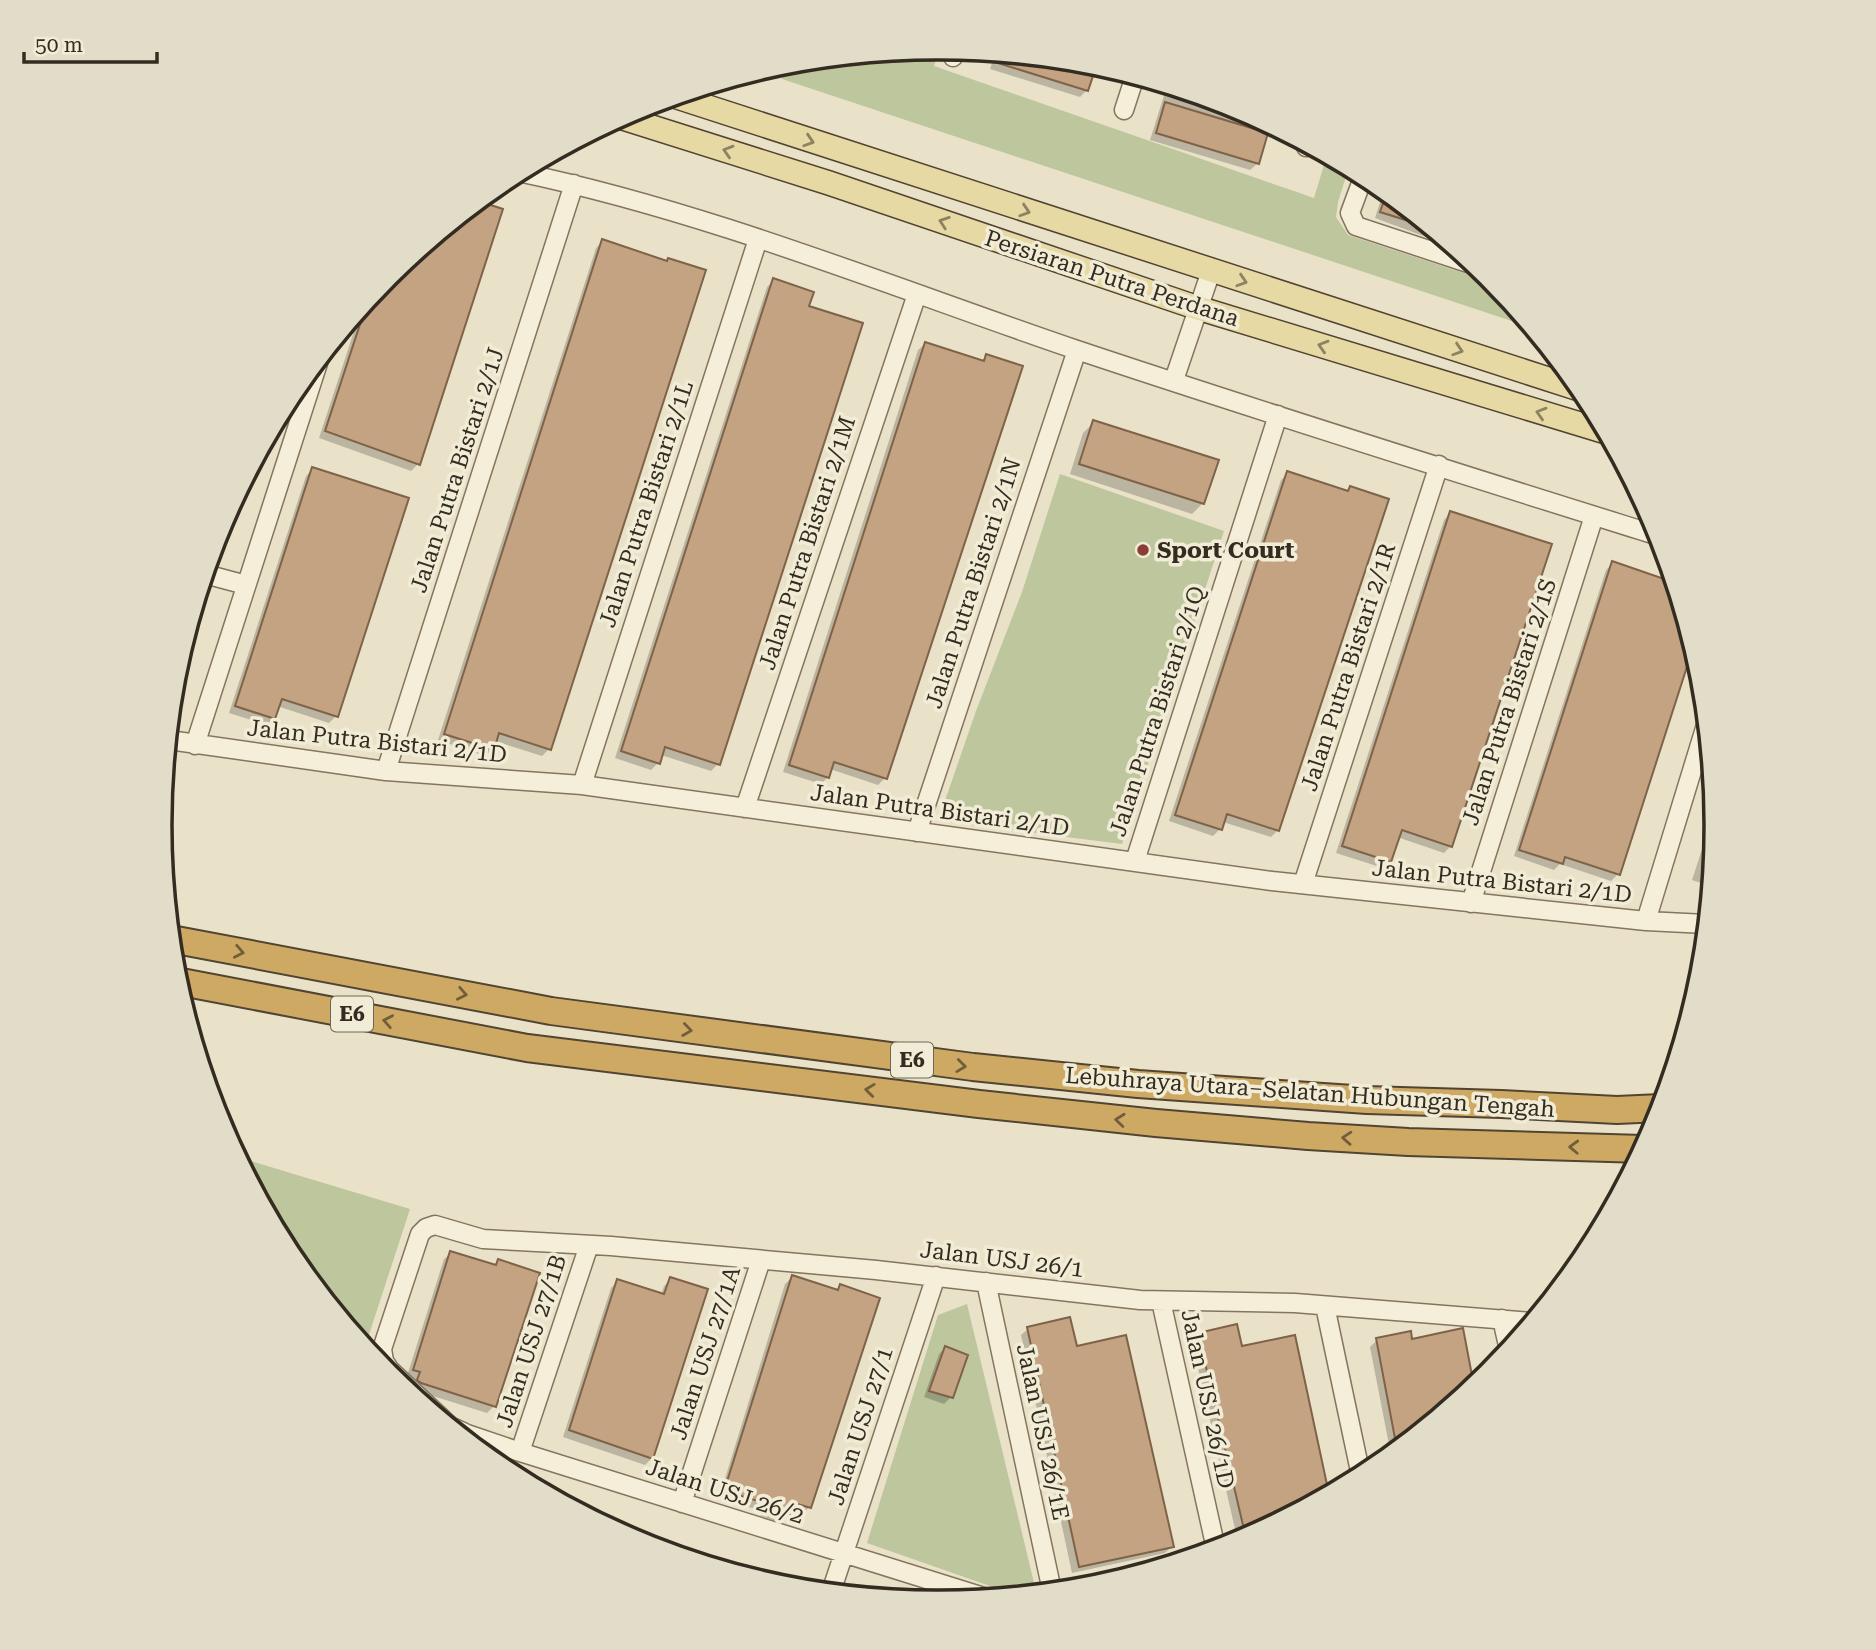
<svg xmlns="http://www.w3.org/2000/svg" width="1876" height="1650" font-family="'Roboto Serif',serif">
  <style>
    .green { fill: #bdc69d }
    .shadow { fill: #0003 }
    .building { fill: #c3a382; stroke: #7f6348; stroke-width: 2 }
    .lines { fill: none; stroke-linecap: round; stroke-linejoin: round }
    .minor-casing { stroke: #83755f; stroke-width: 21 }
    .major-casing { stroke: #514432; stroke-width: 26 }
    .highway-casing { stroke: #514432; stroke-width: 30 }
    .minor { stroke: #f5efda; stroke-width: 18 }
    .major { stroke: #e7d9a4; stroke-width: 23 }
    .highway { stroke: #cea963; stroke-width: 26 }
    .oneway { stroke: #8e8262 }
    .oneway2 { stroke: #725e3b }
    .poi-dot { fill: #8b3d36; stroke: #f1ecd6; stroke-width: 2.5 }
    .labels { text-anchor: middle; stroke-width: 7; stroke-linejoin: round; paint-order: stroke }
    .shield { fill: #f1ecd6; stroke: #6d6657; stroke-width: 2 }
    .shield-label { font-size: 21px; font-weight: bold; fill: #352c21 }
    .street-label { font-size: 23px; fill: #352c21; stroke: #f1ecd6 }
    .poi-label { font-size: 23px; font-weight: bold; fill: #352c21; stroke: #f1ecd6; text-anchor: start }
    .rim { fill: none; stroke: #352c21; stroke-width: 3.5 }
  </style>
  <rect width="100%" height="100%" fill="#e9e2c8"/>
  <path class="green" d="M 940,47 L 934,66 L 1314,198 L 1327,155 L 1349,167 L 1338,202 L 1336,217 L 1348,235 L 1494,283 L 1530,327 L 782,79 L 788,62 Z
    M 1060,474 L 1224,531 L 1122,844 L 938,821 L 976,711 L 1022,592 Z
    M 251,1161 L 410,1209 L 365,1347 L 291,1257 L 247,1174 Z
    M 967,1304 L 1035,1587 L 1010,1593 L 867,1543 L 938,1315 Z"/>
  <path class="shadow" d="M 995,53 L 1090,62 L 1087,90 L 1080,97 L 990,69 Z
    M 1167,86 L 1236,107 L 1269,124 L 1257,164 L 1250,170 L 1150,140 Z
    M 1384,190 L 1453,247 L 1375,218 Z
    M 603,241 L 549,749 L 542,756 L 495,741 L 492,749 L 485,756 L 438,740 L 596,248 Z
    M 388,275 L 418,464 L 411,471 L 319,438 L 362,307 Z
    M 774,280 L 807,307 L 718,764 L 711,771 L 661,755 L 658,763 L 651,770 L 615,758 L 767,287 Z
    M 925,344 L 981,362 L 986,356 L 885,778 L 878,785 L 830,769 L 828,777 L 821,784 L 783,772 L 918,350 Z
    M 1094,422 L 1203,503 L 1192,514 L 1070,474 L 1083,433 Z
    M 313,469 L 407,499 L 336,716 L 329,723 L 277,706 L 274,718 L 267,725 L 229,713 L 306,476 Z
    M 1288,473 L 1346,492 L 1350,488 L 1278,830 L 1271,837 L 1223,822 L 1220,829 L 1213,836 L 1169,821 L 1281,480 Z
    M 229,509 L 219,540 L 214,545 L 220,527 Z
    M 1450,513 L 1451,846 L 1444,853 L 1397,837 L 1390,861 L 1383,868 L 1336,853 L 1444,520 Z
    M 1613,563 L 1674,583 L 1692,645 L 1618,874 L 1611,881 L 1560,864 L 1554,870 L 1514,856 L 1606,570 Z
    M 1714,812 L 1716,825 L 1710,886 L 1692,880 Z
    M 451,1253 L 494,1266 L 498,1261 L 494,1406 L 487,1413 L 414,1390 L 411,1387 L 414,1379 L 407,1376 L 444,1259 Z
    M 792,1277 L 836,1291 L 841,1286 L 809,1507 L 803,1514 L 790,1510 L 788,1516 L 781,1523 L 761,1516 L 762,1511 L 719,1498 L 785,1284 Z
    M 671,1279 L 652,1458 L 645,1465 L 563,1437 L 611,1288 L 618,1281 L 661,1295 L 664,1286 Z
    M 1028,1329 L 1075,1348 L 1172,1546 L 1165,1553 L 1072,1573 L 1021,1335 Z
    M 1461,1330 L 1473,1387 L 1391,1455 L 1370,1347 L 1377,1340 L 1411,1341 Z
    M 1199,1335 L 1241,1348 L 1327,1495 L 1238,1542 L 1192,1342 Z
    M 945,1348 L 951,1397 L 944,1404 L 924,1397 L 939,1354 Z"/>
  <path class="building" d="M 984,52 L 1090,62 L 1097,64 L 1088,91 L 982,58 Z
    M 1165,102 L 1268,133 L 1259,164 L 1156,133 Z
    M 1387,192 L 1429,226 L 1428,227 L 1380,212 Z
    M 478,201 L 503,209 L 420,465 L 325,431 L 368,300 L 388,275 Z
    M 602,239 L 667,261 L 668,258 L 706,270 L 551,750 L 499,733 L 494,750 L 444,734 Z
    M 773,278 L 814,292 L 809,306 L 863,323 L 720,765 L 665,747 L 660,764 L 621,751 Z
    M 925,342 L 984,361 L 986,354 L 1023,366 L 887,779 L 834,762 L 829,778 L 789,765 Z
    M 1093,420 L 1219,460 L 1204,504 L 1079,464 Z
    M 312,467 L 409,498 L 338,717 L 282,699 L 275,719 L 235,706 Z
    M 1287,471 L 1348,491 L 1350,486 L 1389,499 L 1279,831 L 1227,814 L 1222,830 L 1175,815 Z
    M 1450,511 L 1552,544 L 1452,847 L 1402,830 L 1391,862 L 1342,846 Z
    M 1612,561 L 1673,582 L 1693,648 L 1620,875 L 1565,857 L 1563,864 L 1519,850 Z
    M 450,1251 L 496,1265 L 498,1259 L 540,1273 L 496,1407 L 421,1383 L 417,1380 L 420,1372 L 413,1370 Z
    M 792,1275 L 838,1290 L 840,1284 L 880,1298 L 811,1508 L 794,1503 L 789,1517 L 766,1510 L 768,1504 L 724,1491 Z
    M 670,1277 L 708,1289 L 653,1459 L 569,1430 L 617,1279 L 664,1294 Z
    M 1070,1317 L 1077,1346 L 1126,1335 L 1174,1547 L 1079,1567 L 1027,1327 Z
    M 1237,1324 L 1242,1346 L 1295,1335 L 1329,1494 L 1246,1538 L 1198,1333 Z
    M 1463,1328 L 1474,1386 L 1397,1449 L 1376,1338 L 1411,1331 L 1412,1339 Z
    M 945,1346 L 968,1355 L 953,1398 L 929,1391 Z"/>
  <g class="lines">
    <g class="minor-casing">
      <path id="minor" d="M 953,57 L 956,49
        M 1124,110 L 1135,76
        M 1306,147 L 1307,145
        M 518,172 C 706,211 892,287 1074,349 C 1268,414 1464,475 1659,536
        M 1364,175 L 1350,213 L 1356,226 L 1477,266
        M 1174,380 L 1211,271
        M 205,574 L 246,585
        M 169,740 L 386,771 L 582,785 L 1272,881 L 1646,921 L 1706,924
        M 195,745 L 319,360
        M 386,771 L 574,184
        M 582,785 L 758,239
        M 745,808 L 917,294
        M 917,832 L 1077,350
        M 1135,861 L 1278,415
        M 1303,884 L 1439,465
        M 1471,903 L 1594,516
        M 1646,921 L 1706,725
        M 986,1282 L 1052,1591
        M 1161,1301 L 1216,1549
        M 1325,1306 L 1361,1476
        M 1502,1319 L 1509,1350
        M 449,1425 L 390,1370 L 384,1361 L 382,1349 L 420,1234 L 426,1228 L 435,1225 L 483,1239 L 611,1246 L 876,1270 L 1140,1300 L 1295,1303 L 1532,1322
        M 450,1426 L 467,1434 L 520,1452 L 987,1598
        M 520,1452 L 589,1245
        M 682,1503 L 761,1260
        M 831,1592 L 936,1276"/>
    </g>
    <g class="major-casing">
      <path id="major" d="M 674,96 L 1582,390
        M 620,117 L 829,183 L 1198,308 L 1606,432"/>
    </g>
    <g class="highway-casing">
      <path id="highway" d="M 171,939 L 551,1011 L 973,1067 L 1138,1084 L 1367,1100 L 1501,1104 L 1617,1110 L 1661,1108
        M 176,981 L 527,1048 L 979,1104 L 1156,1123 L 1308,1136 L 1408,1142 L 1643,1149"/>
    </g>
    <use href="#minor" class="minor"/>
    <use href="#major" class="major"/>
    <use href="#highway" class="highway"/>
  </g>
  <defs><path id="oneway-chevron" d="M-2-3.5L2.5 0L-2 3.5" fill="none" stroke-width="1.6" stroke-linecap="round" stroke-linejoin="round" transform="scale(1.75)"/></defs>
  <g class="oneway">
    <use href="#oneway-chevron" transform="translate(809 141) rotate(18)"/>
    <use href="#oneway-chevron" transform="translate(728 151) rotate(-163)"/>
    <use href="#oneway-chevron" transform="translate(1025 211) rotate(18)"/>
    <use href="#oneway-chevron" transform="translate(944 222) rotate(-161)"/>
    <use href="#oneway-chevron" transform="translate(1242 281) rotate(18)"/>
    <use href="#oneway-chevron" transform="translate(1323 346) rotate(-163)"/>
    <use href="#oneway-chevron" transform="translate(1458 350) rotate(18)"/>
    <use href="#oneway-chevron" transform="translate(1541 413) rotate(-163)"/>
  </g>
  <g class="oneway2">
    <use href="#oneway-chevron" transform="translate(239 952) rotate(11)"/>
    <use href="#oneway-chevron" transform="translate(462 994) rotate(11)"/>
    <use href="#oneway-chevron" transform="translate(388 1021) rotate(-169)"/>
    <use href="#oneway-chevron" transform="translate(687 1030) rotate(8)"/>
    <use href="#oneway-chevron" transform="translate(961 1066) rotate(7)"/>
    <use href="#oneway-chevron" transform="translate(870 1090) rotate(-173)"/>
    <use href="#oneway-chevron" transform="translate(1120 1120) rotate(-174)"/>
    <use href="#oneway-chevron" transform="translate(1347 1138) rotate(-176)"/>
    <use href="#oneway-chevron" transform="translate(1574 1147) rotate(-178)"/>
  </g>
  <circle class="poi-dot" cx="1143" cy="550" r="7"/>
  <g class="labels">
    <g class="shield">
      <rect x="331" y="996.5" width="42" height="35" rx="5"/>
      <rect x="891" y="1042.5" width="42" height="35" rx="5"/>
    </g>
    <g class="shield-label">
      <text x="352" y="1021">E6</text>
      <text x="912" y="1067">E6</text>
    </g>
    <g class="street-label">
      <text transform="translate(1112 278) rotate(18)" y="8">Persiaran Putra Perdana</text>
      <text transform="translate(457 470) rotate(-72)" y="8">Jalan Putra Bistari 2/1J</text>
      <text transform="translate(646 504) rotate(-72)" y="8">Jalan Putra Bistari 2/1L</text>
      <text transform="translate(807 543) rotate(-72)" y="8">Jalan Putra Bistari 2/1M</text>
      <text transform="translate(973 583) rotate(-72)" y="8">Jalan Putra Bistari 2/1N</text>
      <text transform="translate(1348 667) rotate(-72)" y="8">Jalan Putra Bistari 2/1R</text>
      <text transform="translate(1509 702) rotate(-72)" y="8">Jalan Putra Bistari 2/1S</text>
      <text transform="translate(1157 711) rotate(-72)" y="8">Jalan Putra Bistari 2/1Q</text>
      <text transform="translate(377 741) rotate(6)" y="8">Jalan Putra Bistari 2/1D</text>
      <text transform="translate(940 810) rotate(8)" y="8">Jalan Putra Bistari 2/1D</text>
      <text transform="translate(1502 881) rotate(6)" y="8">Jalan Putra Bistari 2/1D</text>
      <text transform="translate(1310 1092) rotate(4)" y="8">Lebuhraya Utara–Selatan Hubungan Tengah</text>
      <text transform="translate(1002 1259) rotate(7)" y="8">Jalan USJ 26/1</text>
      <text transform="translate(531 1341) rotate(-72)" y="8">Jalan USJ 27/1B</text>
      <text transform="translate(705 1353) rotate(-72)" y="8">Jalan USJ 27/1A</text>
      <text transform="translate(1208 1399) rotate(78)" y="8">Jalan USJ 26/1D</text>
      <text transform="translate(860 1426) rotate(-72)" y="8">Jalan USJ 27/1</text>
      <text transform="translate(1043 1432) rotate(78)" y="8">Jalan USJ 26/1E</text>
      <text transform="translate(725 1491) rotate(18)" y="8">Jalan USJ 26/2</text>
    </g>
    <g class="poi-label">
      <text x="1157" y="558">Sport Court</text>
    </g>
  </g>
  <path d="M0 0H1876V1650H0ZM937 60H939A765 765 0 0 1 1704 825V825A765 765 0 0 1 939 1590H937A765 765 0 0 1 172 825V825A765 765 0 0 1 937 60Z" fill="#e2ddc8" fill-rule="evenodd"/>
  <path class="rim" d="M937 60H939A765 765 0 0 1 1704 825V825A765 765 0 0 1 939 1590H937A765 765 0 0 1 172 825V825A765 765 0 0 1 937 60Z"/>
  <path d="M24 52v10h133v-10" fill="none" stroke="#352c21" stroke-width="3.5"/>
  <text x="35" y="52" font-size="21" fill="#352c21" stroke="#f1ecd6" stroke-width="5" paint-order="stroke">50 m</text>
</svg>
